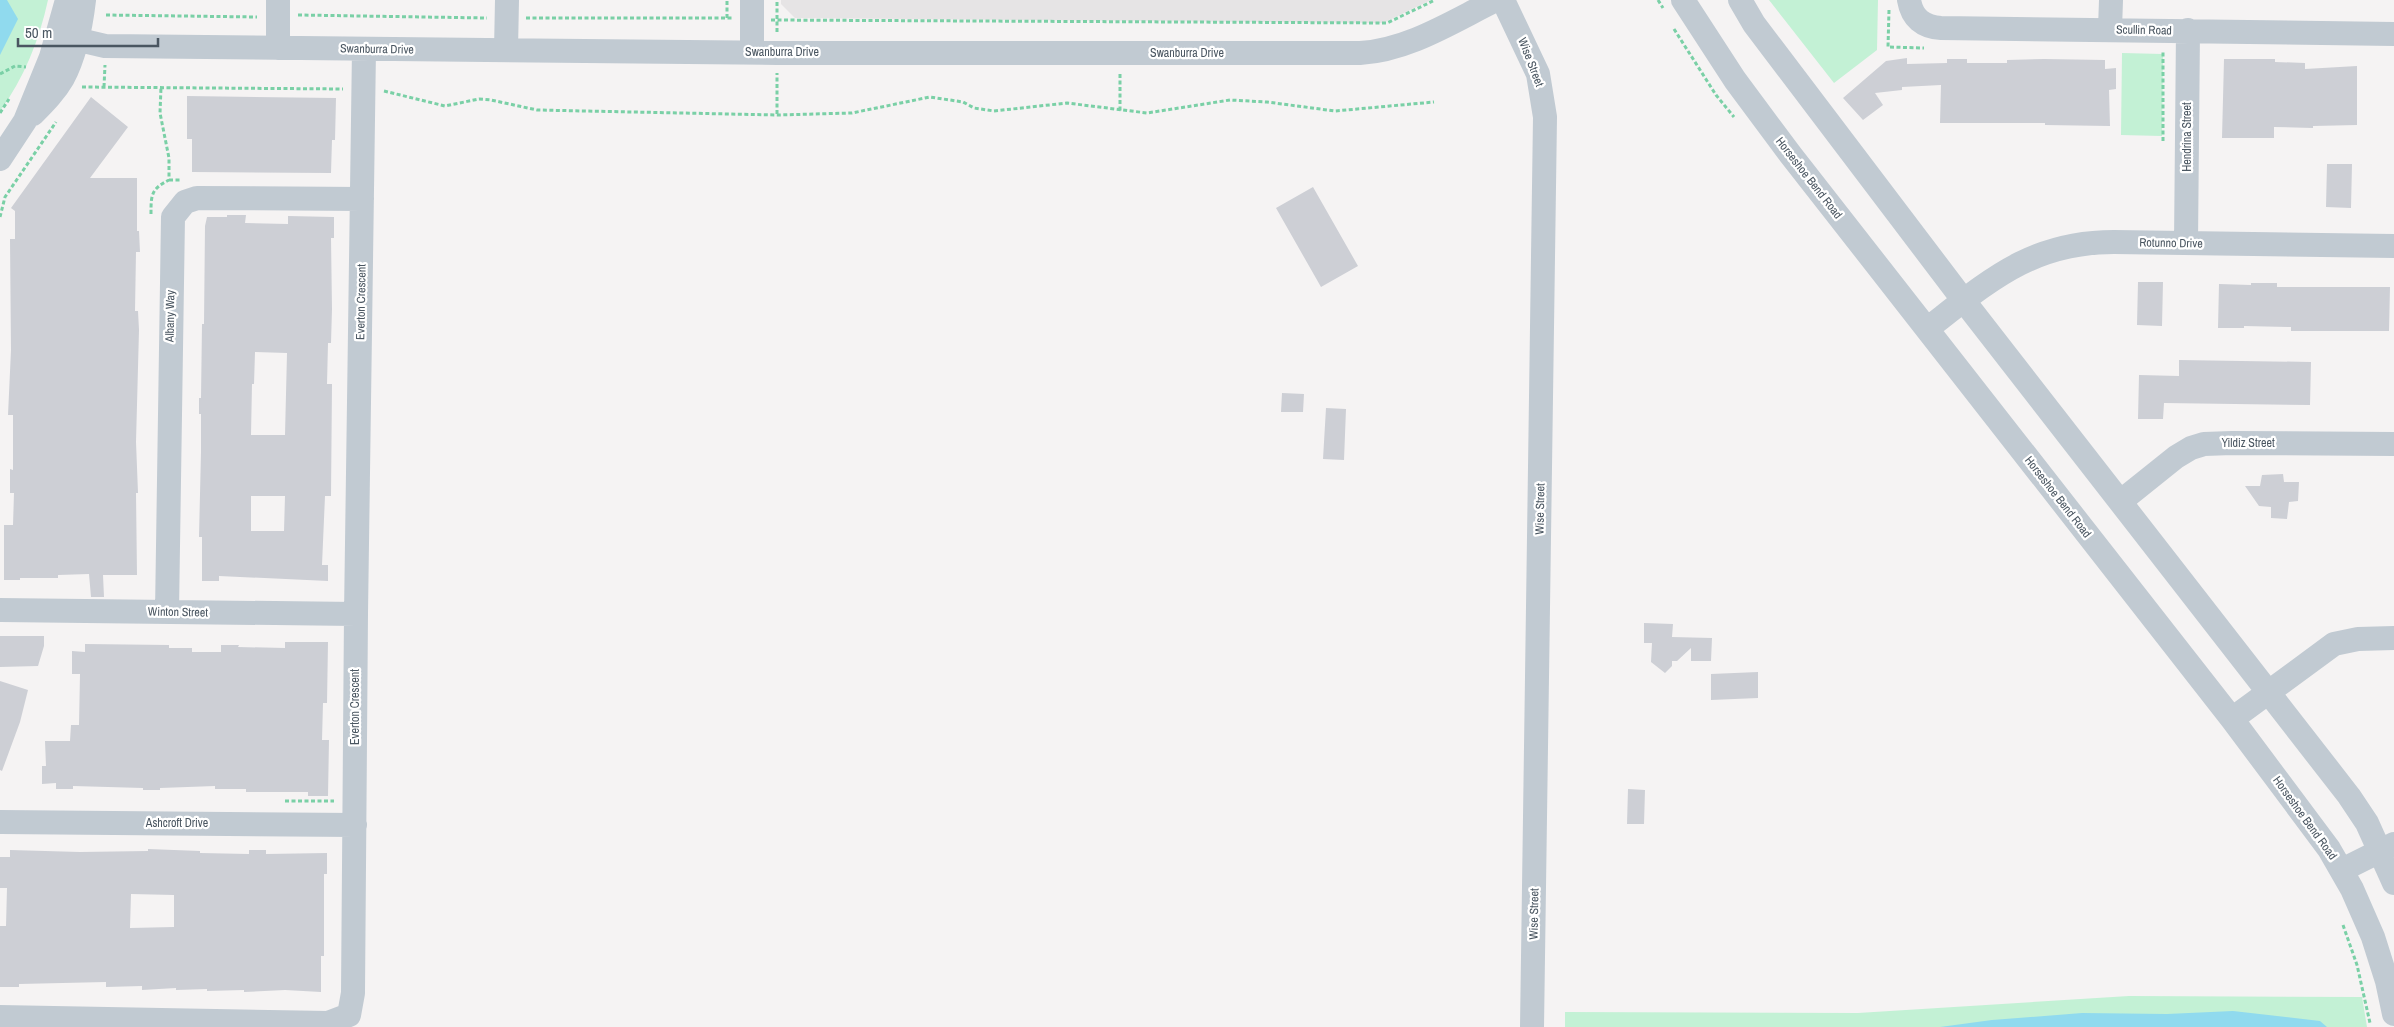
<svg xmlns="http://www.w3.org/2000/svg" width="2394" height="1027" font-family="'Archivo Narrow',sans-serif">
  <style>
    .education { fill: #e6e4e5 }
    .green { fill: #c3f1d5 }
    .water { fill: #90daee }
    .building { fill: #cdcfd5; fill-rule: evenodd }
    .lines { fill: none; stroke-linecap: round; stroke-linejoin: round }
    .path { stroke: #7ad0a6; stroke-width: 3; stroke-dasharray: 4 2.5; stroke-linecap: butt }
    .minor { stroke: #c1cad2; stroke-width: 24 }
    .labels { text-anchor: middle; stroke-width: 4.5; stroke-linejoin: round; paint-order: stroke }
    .street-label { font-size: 12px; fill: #4a5661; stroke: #fff }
  </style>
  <rect width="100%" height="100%" fill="#f5f3f3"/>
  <path class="education" d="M 781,0 L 1431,0 L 1383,23 L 795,18 L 781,4 Z"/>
  <path class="green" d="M 0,0 L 48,0 C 39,41 24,78 0,111 Z
    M 1769,0 L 1878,0 L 1877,50 L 1834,83 Z
    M 2122,53 L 2163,54 L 2162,136 L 2121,135 Z
    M 2129,996 L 2362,997 L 2367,1027 L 1565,1027 L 1565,1012 L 1858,1013 Z"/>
  <path class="water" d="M 0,0 L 7,0 L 18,19 L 0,55 Z
    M 2233,1011 L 2320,1021 L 2327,1027 L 1940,1027 L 1992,1020 L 2082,1013 L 2167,1014 Z"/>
  <path class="building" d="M 1907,58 L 1907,64 L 1947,63 L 1947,59 L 1967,59 L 1967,63 L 2007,63 L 2007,60 L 2044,59 L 2105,60 L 2105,69 L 2116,68 L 2116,89 L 2109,90 L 2110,126 L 2045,125 L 2045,123 L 1940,123 L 1941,85 L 1902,87 L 1902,90 L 1875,93 L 1883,105 L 1863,120 L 1843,98 L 1886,61 Z
    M 2224,59 L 2275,59 L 2275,62 L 2305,63 L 2305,69 L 2357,66 L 2357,125 L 2313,126 L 2313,128 L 2274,127 L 2274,138 L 2222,138 Z
    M 187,96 L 336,98 L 335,140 L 332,140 L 331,173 L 192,172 L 192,139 L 187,139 Z
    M 91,97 L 128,127 L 90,178 L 137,178 L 137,231 L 139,231 L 140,252 L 136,252 L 135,311 L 138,311 L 139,330 L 136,442 L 138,493 L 136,493 L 137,575 L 103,575 L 104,597 L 91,597 L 89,574 L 58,575 L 58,578 L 20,578 L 20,580 L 4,580 L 4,525 L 13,525 L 14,493 L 10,493 L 10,469 L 13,470 L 13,415 L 8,415 L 11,350 L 10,239 L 15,239 L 15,211 L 11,208 Z
    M 2327,164 L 2352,164 L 2351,208 L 2326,207 Z
    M 1313,187 L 1358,266 L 1321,287 L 1276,208 Z
    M 227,215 L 246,215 L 245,223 L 288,224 L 288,216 L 334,217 L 334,238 L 331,238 L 332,309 L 331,343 L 328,343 L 327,384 L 332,384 L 331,496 L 325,496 L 322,565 L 328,565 L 328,581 L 219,576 L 219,581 L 202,581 L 202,537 L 199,537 L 201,452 L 201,414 L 199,414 L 199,398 L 201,398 L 202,324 L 204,324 L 205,226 L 207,217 L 227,217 ZM 255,352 L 287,353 L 285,435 L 251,435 L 252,384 L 254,384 ZM 251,496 L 285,496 L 284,531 L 251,531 Z
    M 2138,282 L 2163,282 L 2162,326 L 2137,325 Z
    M 2251,283 L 2277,283 L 2277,287 L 2390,287 L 2389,331 L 2291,331 L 2291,327 L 2244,326 L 2244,328 L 2218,328 L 2219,284 L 2251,285 Z
    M 2179,360 L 2311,362 L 2310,405 L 2164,403 L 2163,419 L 2138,419 L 2139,375 L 2179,376 Z
    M 1282,393 L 1304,394 L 1303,412 L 1281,412 Z
    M 1326,408 L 1346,409 L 1344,460 L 1323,459 Z
    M 2283,474 L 2284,482 L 2299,482 L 2298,501 L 2289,502 L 2287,519 L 2271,518 L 2271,507 L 2259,506 L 2245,486 L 2260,486 L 2262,475 Z
    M 1644,623 L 1673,624 L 1672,637 L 1712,638 L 1711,661 L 1691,661 L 1691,648 L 1677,661 L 1672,661 L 1672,666 L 1665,673 L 1651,662 L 1652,643 L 1644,643 Z
    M 0,636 L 44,636 L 44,646 L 38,666 L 0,667 Z
    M 285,642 L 328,642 L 327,703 L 323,703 L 322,740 L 329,740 L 328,796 L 308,796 L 308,792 L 246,792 L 246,789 L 215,789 L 215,786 L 160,788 L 160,790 L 143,790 L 143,788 L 73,786 L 73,789 L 56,789 L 56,783 L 42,784 L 42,766 L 46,766 L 45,741 L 70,741 L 71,725 L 79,725 L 80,674 L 72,674 L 72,651 L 85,652 L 85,644 L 169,645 L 169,648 L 192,648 L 192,652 L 221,652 L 221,645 L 239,645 L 238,647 L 285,648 Z
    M 1758,672 L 1758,698 L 1711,700 L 1711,674 Z
    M 0,681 L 28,690 L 20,722 L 2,771 L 0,770 Z
    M 1628,789 L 1645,790 L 1644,824 L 1627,824 Z
    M 148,849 L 200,851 L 200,853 L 249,854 L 249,850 L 266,850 L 266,854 L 327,853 L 327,874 L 324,874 L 324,956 L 321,956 L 321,992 L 285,990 L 244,992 L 244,990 L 207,991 L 207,989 L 176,990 L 176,988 L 142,990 L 142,986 L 106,987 L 106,982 L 19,984 L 19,987 L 0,987 L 0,926 L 6,926 L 7,888 L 0,888 L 0,857 L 10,857 L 10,850 L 80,852 L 148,851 ZM 131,894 L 174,895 L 174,927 L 130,928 Z"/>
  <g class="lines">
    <path class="path" d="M 1658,0 L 1663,8
      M 1889,10 L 1888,47 L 1924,48
      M 106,15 L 257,17
      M 298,15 L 487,18
      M 526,18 L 732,18
      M 727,18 L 727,0
      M 771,20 L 1387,23 L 1435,0
      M 1674,29 L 1716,95 L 1734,117
      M 777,32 L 777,0
      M 0,74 L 15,66 L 26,67
      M 1120,74 L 1120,111
      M 82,87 L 343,89
      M 104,87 L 105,65
      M 384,91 L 445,106 L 479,99 L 491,100 L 537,110 L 777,115 L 852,113 L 930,97 L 963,102 L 974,108 L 994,111 L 1067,103 L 1147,113 L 1230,100 L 1267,102 L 1335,111 L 1434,102
      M 0,113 L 9,99
      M 777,114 L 777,73
      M 2163,141 L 2163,52
      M 169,180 L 181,180
      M 151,214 C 151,195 151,189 169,180 L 169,158 L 160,113 L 161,87
      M 0,217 L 5,197 L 56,122
      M 285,801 L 334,801
      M 2343,925 L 2357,965 L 2370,1023"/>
    <path class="minor" d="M 1503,0 L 1538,74 L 1545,117 L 1532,1027
      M 1683,0 L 1735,80 L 1790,154 L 2232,719 L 2329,849 L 2352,889 L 2373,937 L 2387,981 L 2394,1014
      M 1740,0 L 1754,24 L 1964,301 L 2349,796 L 2367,823 L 2394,883
      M 1909,0 C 1912,18 1923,27 1941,28 L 2394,34
      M 2110,29 L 2111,0
      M 58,35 L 105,46 L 777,53 L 1360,53 C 1409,50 1453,21 1496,0
      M 278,48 L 278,0
      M 506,50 L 507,0
      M 752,52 L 752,0
      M 33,114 C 44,103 55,92 63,78 C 75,55 81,26 84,0
      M 0,159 L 25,121 L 51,57 L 67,0
      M 2186,243 L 2188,30
      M 1927,329 C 1989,281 2031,242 2114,242 L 2394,246
      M 2121,501 L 2176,457 L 2191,448 L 2204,444 L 2232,443 L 2394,444
      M 0,610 L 356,614
      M 167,612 L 173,217 L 185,202 L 197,198 L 362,199
      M 2232,719 L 2334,644 L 2358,639 L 2394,638
      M 0,822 L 355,825
      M 2342,870 L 2394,844
      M 0,1017 L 328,1023 L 349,1015 L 353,993 L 356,614 L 364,49"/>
  </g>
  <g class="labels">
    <g class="street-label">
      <text transform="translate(2144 30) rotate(1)" y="4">Scullin Road</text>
      <text transform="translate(377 49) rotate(1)" y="4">Swanburra Drive</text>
      <text x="782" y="56">Swanburra Drive</text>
      <text x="1187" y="57">Swanburra Drive</text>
      <text transform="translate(1531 62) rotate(69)" y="4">Wise Street</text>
      <text transform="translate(2187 137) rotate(-90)" y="4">Hendrina Street</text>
      <text transform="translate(1809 178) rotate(52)" y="4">Horseshoe Bend Road</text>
      <text transform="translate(2171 243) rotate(1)" y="4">Rotunno Drive</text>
      <text transform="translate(361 302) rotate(-89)" y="4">Everton Crescent</text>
      <text transform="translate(170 316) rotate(-89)" y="4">Albany Way</text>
      <text x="2248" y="447">Yildiz Street</text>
      <text transform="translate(2058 497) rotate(52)" y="4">Horseshoe Bend Road</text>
      <text transform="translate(1540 509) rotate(-89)" y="4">Wise Street</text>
      <text transform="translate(178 612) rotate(1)" y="4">Winton Street</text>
      <text transform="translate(355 707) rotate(-90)" y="4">Everton Crescent</text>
      <text transform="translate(2305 818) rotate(54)" y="4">Horseshoe Bend Road</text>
      <text x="177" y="827">Ashcroft Drive</text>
      <text transform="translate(1534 914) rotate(-89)" y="4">Wise Street</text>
    </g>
  </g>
  <path d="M18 38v8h140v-8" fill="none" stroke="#4a5661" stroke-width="2.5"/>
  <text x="25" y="38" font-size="15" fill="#4a5661" stroke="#ffffff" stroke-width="4" paint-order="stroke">50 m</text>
</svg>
